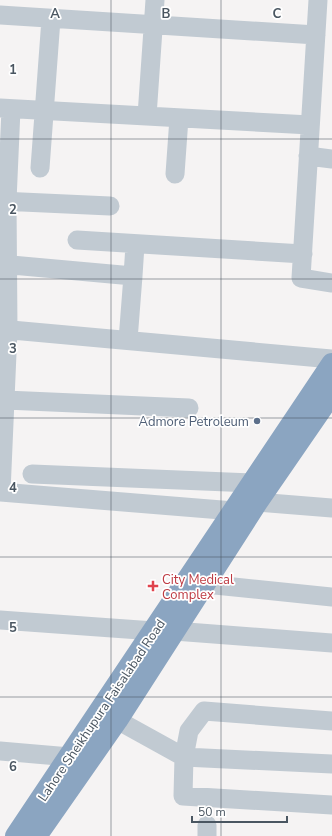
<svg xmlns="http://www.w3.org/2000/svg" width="332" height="836" font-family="'Nunito Sans',sans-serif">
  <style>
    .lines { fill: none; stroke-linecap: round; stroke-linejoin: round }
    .minor { stroke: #c1cad2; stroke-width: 19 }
    .highway { stroke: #8ba5c1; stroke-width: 22 }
    .grid { fill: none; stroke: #4a5661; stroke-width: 1; stroke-opacity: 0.55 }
    .service-dot { fill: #5c6f8a; stroke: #fff; stroke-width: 1.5 }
    .health-dot { fill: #e0444e; stroke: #fff; stroke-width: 1.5 }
    .labels { text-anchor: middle; stroke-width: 3.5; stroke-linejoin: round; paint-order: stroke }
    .service-label { font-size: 13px; fill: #4e5e75; stroke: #fff; text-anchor: end }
    .health-label { font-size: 13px; fill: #be3a42; stroke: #fff; text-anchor: start }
    .street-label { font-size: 13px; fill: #4a5661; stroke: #fff }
    .grid-label { font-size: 13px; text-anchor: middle; font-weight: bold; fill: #4a5661; stroke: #fff; stroke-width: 3.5; stroke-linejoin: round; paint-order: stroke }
  </style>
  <rect width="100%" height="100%" fill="#f5f3f3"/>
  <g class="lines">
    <path class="minor" d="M 318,0 L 301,278 L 332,283
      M 0,15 L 316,35
      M 0,108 L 310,125
      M 147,116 L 155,0
      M 308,156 L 332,159
      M 40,168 L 51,19
      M 175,174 L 179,118
      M 0,201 L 110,206
      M 77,240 L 303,254
      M 0,264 L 133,276 L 135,245
      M 0,329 L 332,359
      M 128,340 L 133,276
      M 5,400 L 189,408
      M 32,474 L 252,483
      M 0,492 L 234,511
      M 1,492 L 8,330 L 7,201 L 11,109
      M 257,502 L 332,508
      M 205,584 L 332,597
      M 0,620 L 154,631
      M 174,631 L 332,643
      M 117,720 L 184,757 L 332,764
      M 332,721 L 204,711 L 189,731 L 184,757 L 183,796 L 332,805
      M 0,751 L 70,757
      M 207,836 L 207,825"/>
    <path class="highway" d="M 16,836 L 332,364
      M 36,836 L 117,720 L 257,502 L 332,393"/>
  </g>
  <path class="grid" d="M 111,0 L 111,836M 221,0 L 221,836M 0,139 L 332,139M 0,279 L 332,279M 0,418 L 332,418M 0,557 L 332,557M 0,697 L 332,697"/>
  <circle class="service-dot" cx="257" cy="421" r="4"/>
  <path class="health-dot" d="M151 580h4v4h4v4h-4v4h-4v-4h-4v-4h4z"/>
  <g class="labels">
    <g class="service-label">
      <text x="249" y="426">Admore Petroleum</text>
    </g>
    <g class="health-label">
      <text x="162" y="584">City Medical<tspan x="162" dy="15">Complex</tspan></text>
    </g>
    <g class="street-label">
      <text transform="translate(101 710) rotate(-56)" y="5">Lahore Sheikhupura Faisalabad Road</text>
    </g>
  </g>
  <g class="grid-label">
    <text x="55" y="18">A</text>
    <text x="166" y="18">B</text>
    <text x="277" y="18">C</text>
    <text x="13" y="74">1</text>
    <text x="13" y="214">2</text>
    <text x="13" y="353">3</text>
    <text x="13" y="492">4</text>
    <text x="13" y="632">5</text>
    <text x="13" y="771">6</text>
  </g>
  <path d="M192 816v6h95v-6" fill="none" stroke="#4a5661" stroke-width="2"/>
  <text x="198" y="816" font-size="12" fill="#4a5661" stroke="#ffffff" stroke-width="3" paint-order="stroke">50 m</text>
</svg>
